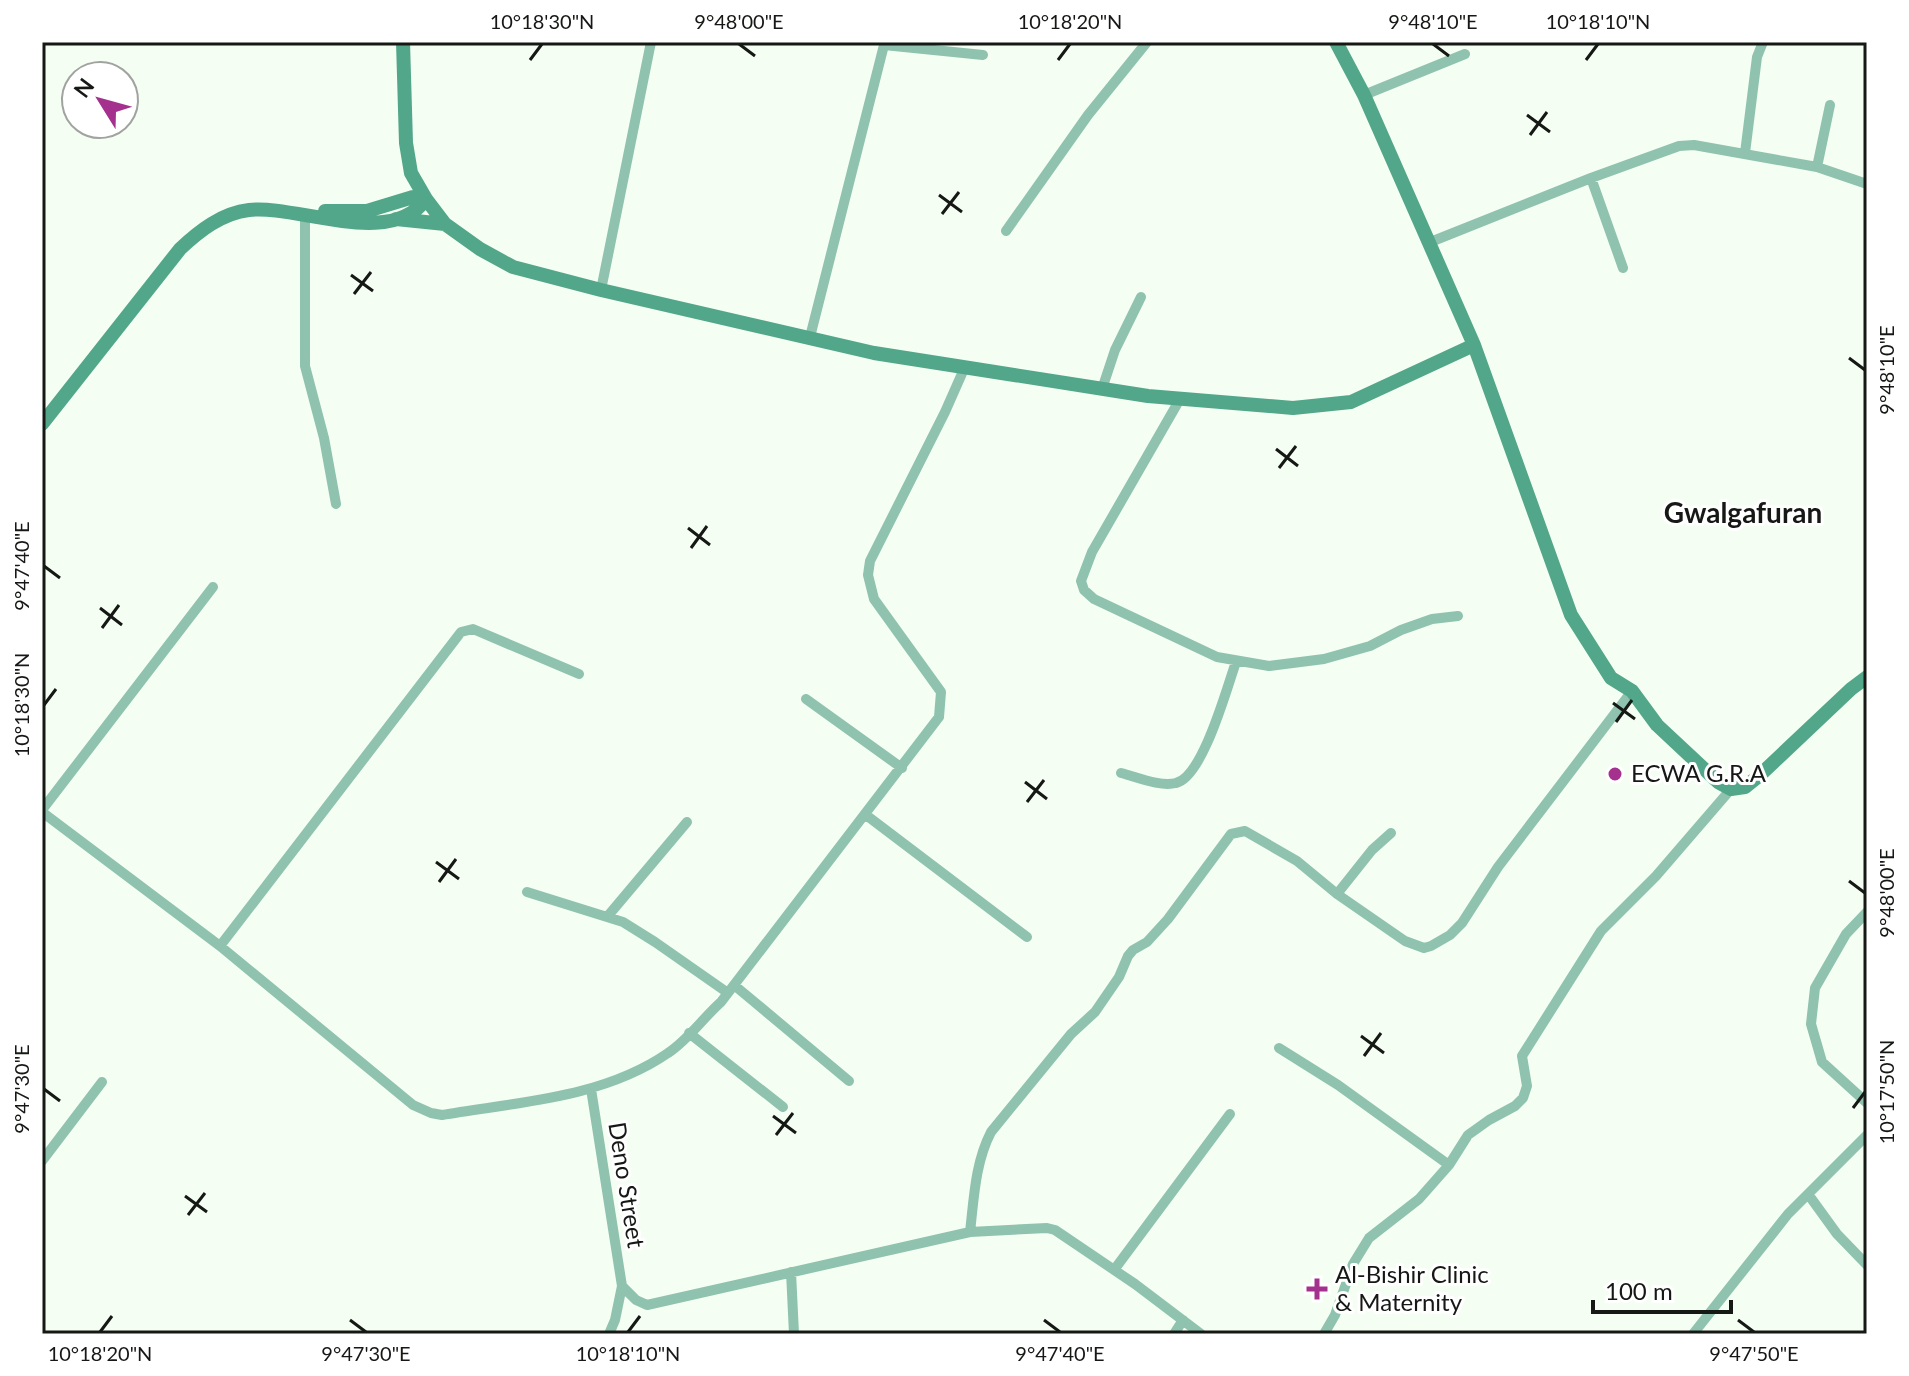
<svg xmlns="http://www.w3.org/2000/svg" width="1909" height="1376" font-family="Lato,sans-serif">
  <style>
    .lines { fill: none; stroke-linecap: round; stroke-linejoin: round }
    .street { stroke: #8fc3af; stroke-width: 10 }
    .secondary { stroke: #52a78a; stroke-width: 14 }
    .ticks { fill: none; stroke: #151814; stroke-width: 3 }
    .poi-dot { fill: #a3318d; stroke: #fff; stroke-width: 3 }
    .labels { text-anchor: middle; stroke-width: 6; stroke-linejoin: round; paint-order: stroke }
    .poi-label { font-size: 24px; fill: #151814; stroke: #fff; text-anchor: start }
    .street-label { font-size: 24px; fill: #151814; stroke: #fff }
    .quarter-label { font-size: 28px; font-weight: bold; fill: #151814; stroke: #fff }
    .neatline { fill: none; stroke: #151814; stroke-width: 3 }
    .ticks-label { font-size: 20px; text-anchor: middle; fill: #151814 }
  </style>
  <rect width="100%" height="100%" fill="#f5fef2"/>
  <g class="lines">
    <path class="street" d="M 1364,95 L 1465,54
      M 1745,153 L 1757,57 L 1763,42
      M 1817,167 L 1830,105
      M 1591,178 L 1623,268
      M 305,215 L 305,366 L 324,438 L 336,504
      M 1006,231 L 1088,115 L 1147,42
      M 1428,243 L 1591,178 L 1679,146 L 1694,145 L 1817,167 L 1867,184
      M 601,290 L 651,42
      M 810,337 L 884,45 L 983,55
      M 1102,389 L 1115,350 L 1141,297
      M 1180,399 L 1092,552 L 1081,581 L 1084,590 L 1094,599 L 1217,657 L 1269,666 L 1324,659 L 1370,646 L 1401,630 L 1432,619 L 1458,616
      M 806,699 L 902,768
      M 1121,773 C 1137,777 1160,787 1176,783 C 1203,777 1227,687 1236,662
      M 42,810 L 213,587
      M 42,812 L 220,946 L 413,1105 L 431,1113 L 442,1115 C 518,1102 603,1098 668,1053 C 688,1040 703,1018 721,1002 L 939,717 L 941,692 L 874,599 L 868,575 L 870,561 L 945,412 L 964,369
      M 866,815 L 1027,937
      M 527,892 L 623,922 L 655,942 L 728,993
      M 1337,894 L 1372,850 L 1391,833
      M 1867,912 L 1846,934 L 1815,988 L 1811,1024 L 1822,1062 L 1867,1103
      M 607,917 L 687,822
      M 220,946 L 461,632 L 473,629 L 579,674
      M 734,985 L 849,1081
      M 689,1033 L 783,1107
      M 1279,1048 L 1338,1085 L 1449,1165
      M 591,1089 L 622,1286 L 615,1320 L 609,1334
      M 42,1161 L 102,1082
      M 1808,1194 L 1837,1234 L 1867,1265
      M 970,1232 C 974,1198 975,1163 991,1132 L 1071,1034 L 1095,1012 L 1119,977 L 1128,956 L 1133,950 L 1147,942 L 1168,919 L 1231,834 L 1245,831 L 1297,861 L 1337,894 L 1405,941 L 1424,948 L 1431,946 L 1450,935 L 1462,923 L 1498,867 L 1632,691
      M 1114,1270 L 1230,1114
      M 791,1272 L 794,1334
      M 622,1286 L 636,1300 L 647,1305 L 970,1232 L 1047,1228 L 1055,1230 L 1135,1284 L 1201,1334
      M 1174,1334 L 1183,1320
      M 1324,1334 L 1335,1315 L 1353,1264 L 1369,1238 L 1419,1199 L 1449,1165 L 1468,1135 L 1489,1120 L 1515,1106 L 1523,1098 L 1527,1086 L 1522,1056 L 1601,931 L 1656,876 L 1731,789
      M 1693,1334 L 1788,1214 L 1867,1135"/>
    <path class="secondary" d="M 403,42 L 406,143 L 411,173 L 426,199 L 445,224 L 480,249 L 513,267 L 601,290 L 874,353 L 1148,396 L 1293,408 L 1351,402 L 1474,345
      M 1336,42 L 1364,95 L 1474,345 L 1571,615 L 1611,678 L 1632,691 L 1657,725 L 1718,782 L 1731,789 L 1745,787 L 1760,775 L 1851,689 L 1867,677
      M 325,211 L 367,211 L 413,197 L 426,199
      M 396,219 L 445,224
      M 42,424 L 180,249 C 199,231 222,213 249,210 C 296,204 391,249 426,199"/>
  </g>
  <path class="ticks" d="M 739,44 L 755,56M 1433,44 L 1449,56M 530,60 L 542,44M 1058,60 L 1070,44M 1586,60 L 1598,44M 1527,115 L 1550,132M 1530,135 L 1547,112M 939,195 L 962,212M 942,214 L 959,192M 351,275 L 373,291M 354,294 L 371,272M 1849,358 L 1865,370M 1276,449 L 1298,466M 1279,468 L 1296,446M 688,528 L 710,545M 691,548 L 707,526M 44,566 L 60,578M 100,608 L 122,625M 102,628 L 119,605M 1613,703 L 1635,719M 44,705 L 56,689M 1616,722 L 1632,700M 1025,782 L 1047,799M 1027,802 L 1044,780M 436,862 L 459,879M 1849,881 L 1865,893M 439,882 L 456,859M 1361,1036 L 1384,1053M 1364,1056 L 1381,1033M 44,1089 L 60,1101M 1853,1108 L 1865,1092M 773,1116 L 796,1133M 776,1135 L 793,1113M 185,1196 L 207,1212M 188,1215 L 205,1193M 350,1320 L 366,1332M 1044,1320 L 1060,1332M 1738,1320 L 1754,1332M 100,1332 L 112,1316M 628,1332 L 640,1316"/>
  <g class="poi-dot">
    <circle cx="1615" cy="774" r="8"/>
    <path d="M1313 1277h8v8h8v8h-8v8h-8v-8h-8v-8h8z"/>
  </g>
  <g class="labels">
    <g class="poi-label">
      <text x="1631" y="782">ECWA G.R.A</text>
      <text x="1335" y="1283">Al-Bishir Clinic<tspan x="1335" dy="28">&amp; Maternity</tspan></text>
    </g>
    <g class="street-label">
      <text transform="translate(626 1185) rotate(81)" y="8">Deno Street</text>
    </g>
    <g class="quarter-label">
      <text x="1743" y="523">Gwalgafuran</text>
    </g>
  </g>
  <rect width="1909" height="1376" fill="none" stroke="#ffffff" stroke-width="88"/>
  <g transform="translate(100 100) rotate(307)"><circle r="38" fill="#ffffff" stroke="#a1a3a1" stroke-width="2"/>
  <path d="M0-6L14 30L0 20L-14 30Z" fill="#a3318d"/>
  <text y="-12" font-size="22" font-weight="bold" text-anchor="middle" fill="#151814">N</text>
  </g>
  <path d="M1593 1300v12h138v-12" fill="none" stroke="#151814" stroke-width="4"/>
  <text x="1605" y="1300" font-size="24" fill="#151814" stroke="#ffffff" stroke-width="6" paint-order="stroke">100 m</text>
  <rect x="44" y="44" width="1821" height="1288" class="neatline"/>
  <g class="ticks-label">
    <text x="542" y="29">10°18'30"N</text>
    <text x="739" y="29">9°48'00"E</text>
    <text x="1070" y="29">10°18'20"N</text>
    <text x="1433" y="29">9°48'10"E</text>
    <text x="1598" y="29">10°18'10"N</text>
    <text transform="translate(1887 370) rotate(-90)" y="7">9°48'10"E</text>
    <text transform="translate(22 566) rotate(-90)" y="7">9°47'40"E</text>
    <text transform="translate(22 705) rotate(-90)" y="7">10°18'30"N</text>
    <text transform="translate(1887 893) rotate(-90)" y="7">9°48'00"E</text>
    <text transform="translate(22 1089) rotate(-90)" y="7">9°47'30"E</text>
    <text transform="translate(1887 1092) rotate(-90)" y="7">10°17'50"N</text>
    <text x="100" y="1361">10°18'20"N</text>
    <text x="366" y="1361">9°47'30"E</text>
    <text x="628" y="1361">10°18'10"N</text>
    <text x="1060" y="1361">9°47'40"E</text>
    <text x="1754" y="1361">9°47'50"E</text>
  </g>
</svg>
